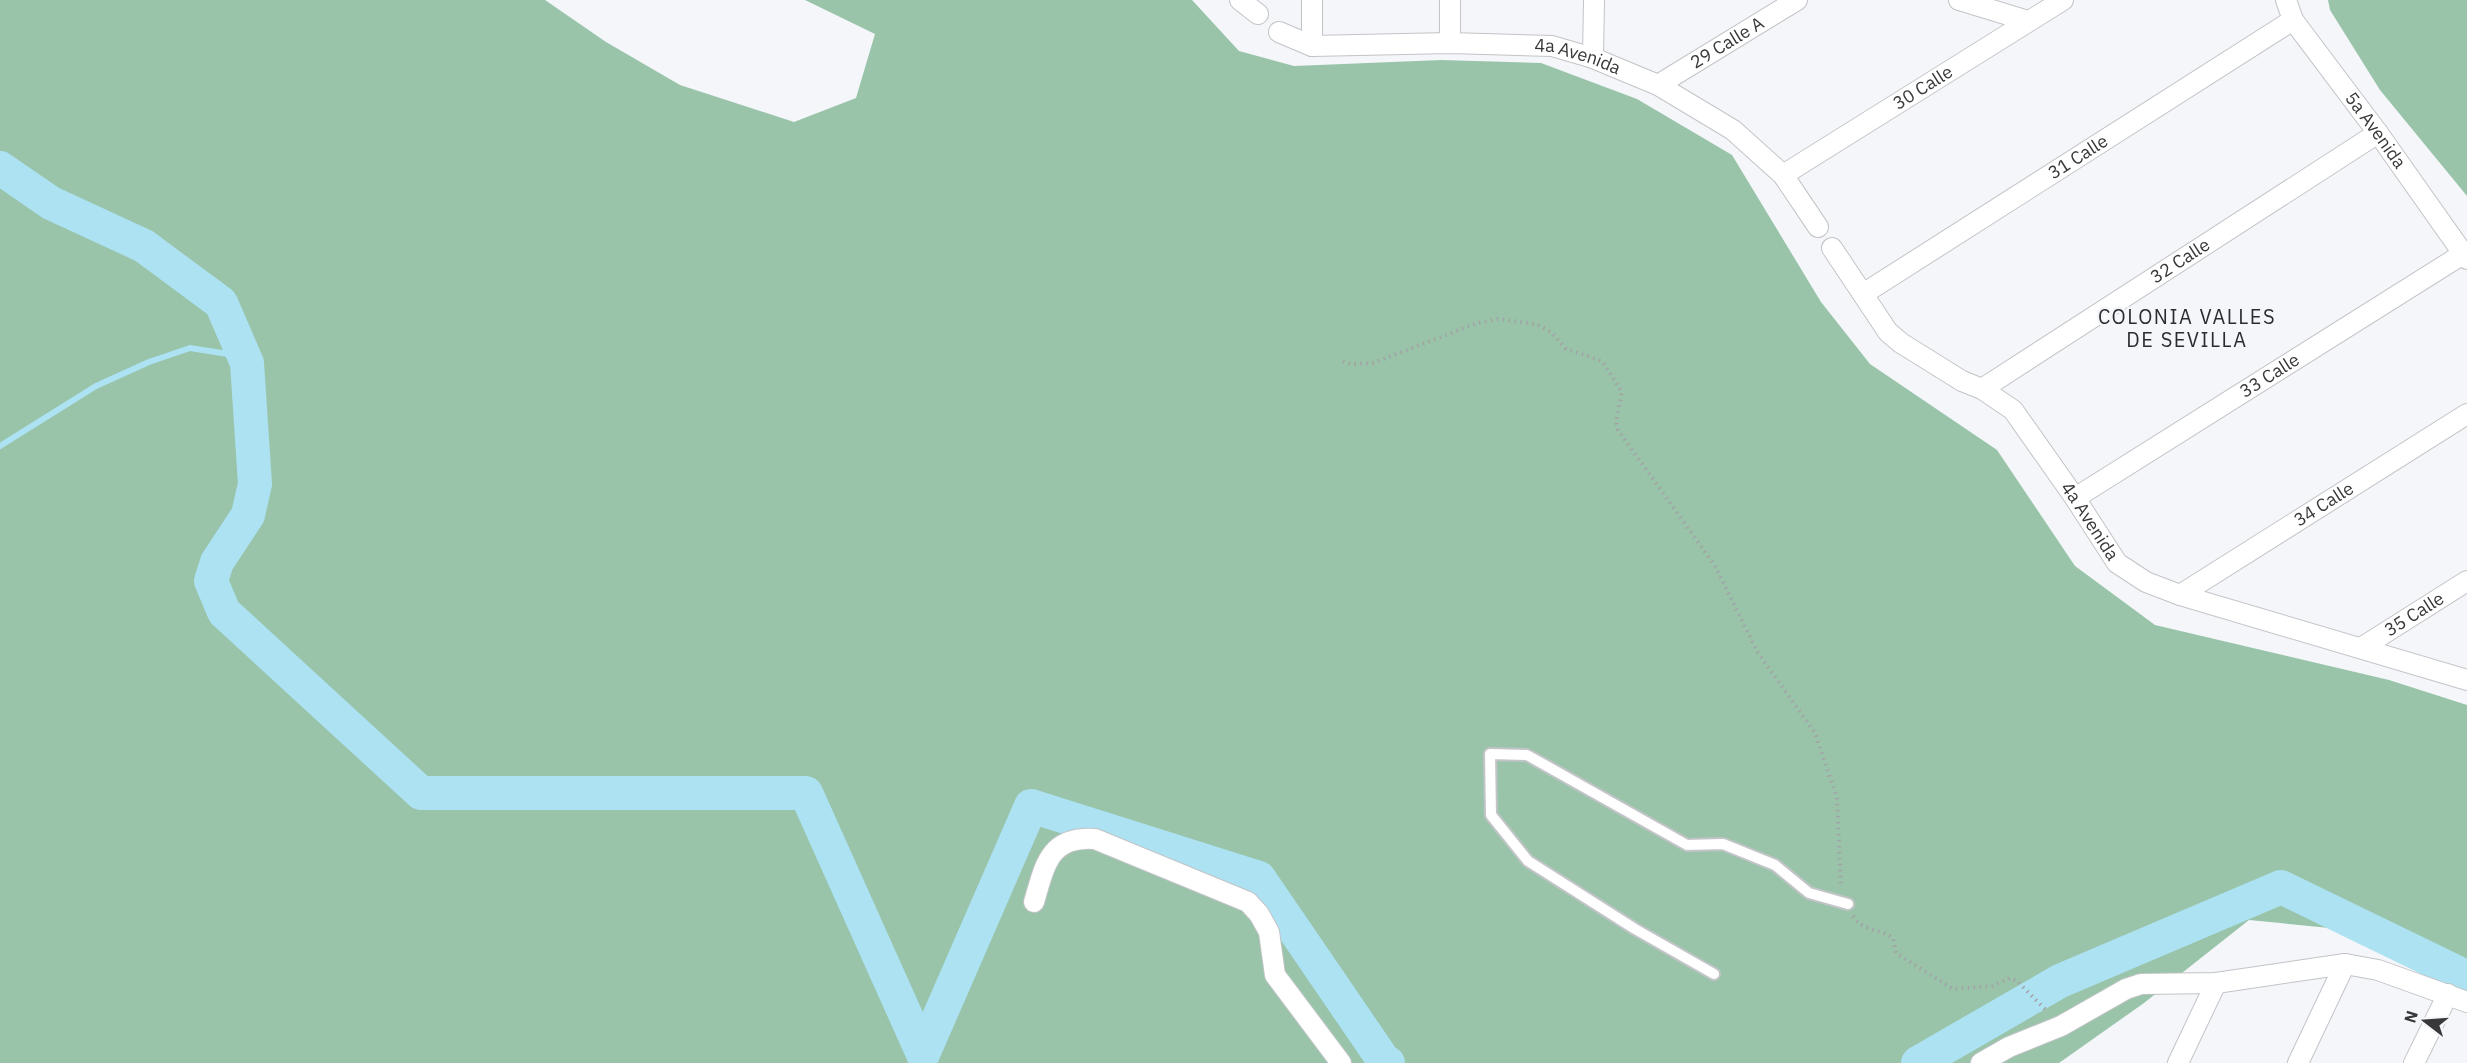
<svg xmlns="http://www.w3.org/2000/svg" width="2467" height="1063" font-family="'IBM Plex Sans',sans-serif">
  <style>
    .forest { fill: #99c4aa }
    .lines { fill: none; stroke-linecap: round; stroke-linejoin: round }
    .stream { stroke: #ace2f2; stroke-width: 6 }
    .river { stroke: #ace2f2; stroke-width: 34 }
    .lane-casing { stroke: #c2c4c7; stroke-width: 14 }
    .street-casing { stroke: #c2c4c7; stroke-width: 22 }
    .path { stroke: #a2a3a6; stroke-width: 4; stroke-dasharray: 1.5 4.5; stroke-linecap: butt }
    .lane { stroke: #fff; stroke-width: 10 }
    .street { stroke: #fff; stroke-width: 20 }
    .labels { text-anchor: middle; stroke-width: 5; stroke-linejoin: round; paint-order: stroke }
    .street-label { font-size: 18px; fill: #38383a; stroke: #f4f6fa }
    .neighbourhood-label { font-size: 20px; letter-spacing: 1.5px; fill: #2b2c2f; stroke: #f4f6fa }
  </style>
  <rect width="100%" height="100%" fill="#f4f6fa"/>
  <path class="forest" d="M 0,0 L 545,0 L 606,42 L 680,85 L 794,122 L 856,98 L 875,34 L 805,0 L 1192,0 L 1239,51 L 1294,66 L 1441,60 L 1541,63 L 1637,99 L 1732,155 L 1821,302 L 1870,364 L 1997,450 L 2075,566 L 2155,625 L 2389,680 L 2467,705 L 2467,973 L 2340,929 L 2249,920 L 2144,1003 L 2059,1063 L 0,1063 Z
    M 2328,0 L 2467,0 L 2467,196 L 2380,90 L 2330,10 Z"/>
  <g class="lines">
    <path class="stream" d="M 0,446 L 96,386 L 149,362 L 190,348 L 228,354 L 247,363"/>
    <path class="river" d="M 0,168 L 51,203 L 144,246 L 221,303 L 247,363 L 255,484 L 248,515 L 217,562 L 211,581 L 224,612 L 421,793 L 806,793 L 923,1054 L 1031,806 L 1259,878 L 1384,1061 L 1388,1063
      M 1918,1063 L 2060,981 L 2281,887 L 2464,976"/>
    <g class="lane-casing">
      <path id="lane" d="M 1714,974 L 1635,929 L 1528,861 L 1491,815 L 1490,754 L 1527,755 L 1687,845 L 1723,844 L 1775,865 L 1809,893 L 1848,904"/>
    </g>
    <g class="street-casing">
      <g id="street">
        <path d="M 1240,0 L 1258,14"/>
        <path d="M 1959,0 L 2028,21"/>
        <path id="s1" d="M 2286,0 L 2293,20 L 2378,133 L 2467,259"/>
        <path id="s2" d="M 1279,32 L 1312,46 L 1450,43 L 1552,46 L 1593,58 L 1658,85 L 1733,130 L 1783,175 L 1818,227"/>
        <path d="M 1450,43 L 1450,0"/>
        <path d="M 1312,46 L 1312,0"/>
        <path d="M 1593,58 L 1594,0"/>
        <path id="s3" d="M 1658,85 L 1797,0"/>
        <path id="s4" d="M 1783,175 L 2063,0"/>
        <path id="s5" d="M 1832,248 L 1888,332 L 1901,343 L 1962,381 L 1982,389 L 2013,410 L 2075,498 L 2117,563 L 2146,582 L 2180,595 L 2467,680"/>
        <path id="s6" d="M 1863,294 L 2293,20"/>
        <path id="s7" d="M 1982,389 L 2378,133"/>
        <path id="s8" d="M 2075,498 L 2463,254"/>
        <path id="s9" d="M 2180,595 L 2467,414"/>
        <path id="s10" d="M 2361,648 L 2467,581"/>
        <path d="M 1034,902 C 1045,865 1049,836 1095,839 L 1248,902 L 1259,914 L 1269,932 L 1275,975 L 1341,1063"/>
        <path d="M 1981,1063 L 2009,1047 L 2061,1026 L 2126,989 L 2141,984 L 2216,983 L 2345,964 L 2378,970 L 2467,1002"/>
        <path d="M 2178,1063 L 2216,983"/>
        <path d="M 2298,1063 L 2345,964"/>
        <path d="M 2414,1063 L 2448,994"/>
      </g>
    </g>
    <path class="path" d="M 1343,361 L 1350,364 L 1373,363 L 1477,323 L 1498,319 L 1536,324 L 1551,332 L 1566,349 L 1602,361 L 1622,392 L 1616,421 L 1618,430 L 1715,566 L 1758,653 L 1815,733 L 1837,798 L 1841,887
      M 1853,916 C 1860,930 1881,929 1893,938 L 1896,953 L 1953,989 L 1992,986 L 2010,978 L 2017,981 L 2048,1012"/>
    <use href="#lane" class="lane"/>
    <use href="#street" class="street"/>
  </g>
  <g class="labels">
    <g class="street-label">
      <text dy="6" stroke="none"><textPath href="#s3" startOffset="81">29 Calle A</textPath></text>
      <text dy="6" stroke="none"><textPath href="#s2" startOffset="303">4a Avenida</textPath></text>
      <text dy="6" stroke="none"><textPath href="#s4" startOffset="165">30 Calle</textPath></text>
      <text dy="6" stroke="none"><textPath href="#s1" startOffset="159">5a Avenida</textPath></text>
      <text dy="6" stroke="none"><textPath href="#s6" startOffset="255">31 Calle</textPath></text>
      <text dy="6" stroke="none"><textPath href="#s7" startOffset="236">32 Calle</textPath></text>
      <text dy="6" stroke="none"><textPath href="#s8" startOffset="230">33 Calle</textPath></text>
      <text dy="6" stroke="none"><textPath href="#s9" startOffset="170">34 Calle</textPath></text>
      <text dy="6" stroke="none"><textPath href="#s5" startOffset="384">4a Avenida</textPath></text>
      <text dy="6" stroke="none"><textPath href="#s10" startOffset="63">35 Calle</textPath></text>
    </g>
    <g class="neighbourhood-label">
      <text x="2187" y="324">COLONIA VALLES<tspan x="2187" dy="23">DE SEVILLA</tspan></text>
    </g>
  </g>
  <g transform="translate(2425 1021) rotate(287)" stroke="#f4f6fa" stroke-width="4.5" paint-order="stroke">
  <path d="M0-4.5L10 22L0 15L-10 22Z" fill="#38383a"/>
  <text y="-9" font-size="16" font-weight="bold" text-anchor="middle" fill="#38383a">N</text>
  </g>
</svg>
